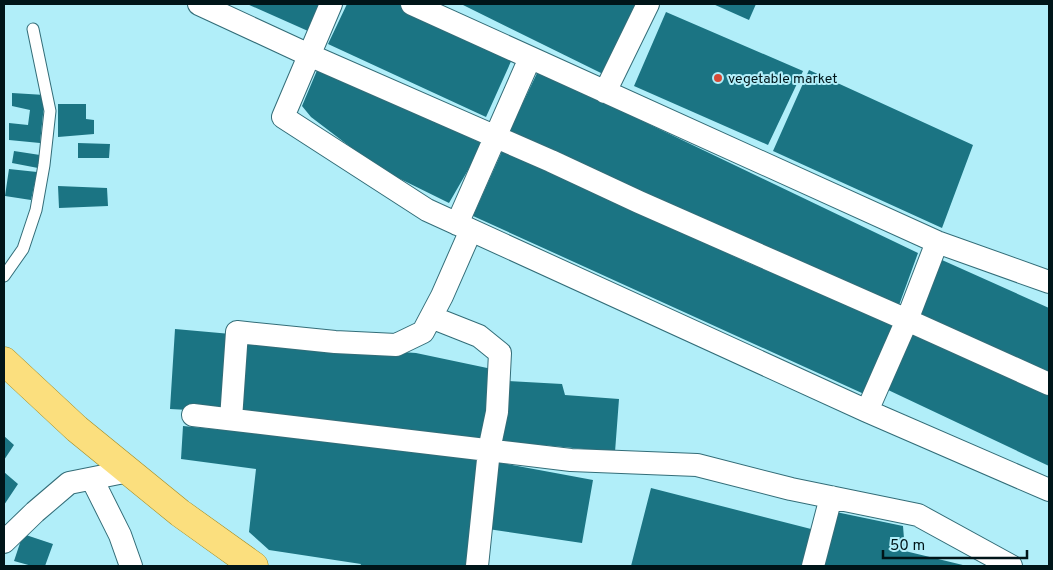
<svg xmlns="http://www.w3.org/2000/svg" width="1053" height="570" font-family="Overpass,sans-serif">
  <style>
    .building { fill: #1b7483 }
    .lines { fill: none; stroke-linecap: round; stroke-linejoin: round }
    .lane-casing { stroke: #336d78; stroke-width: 13 }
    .street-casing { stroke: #336d78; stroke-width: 24 }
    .primary-casing { stroke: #a18a23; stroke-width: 29 }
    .lane { stroke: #fff; stroke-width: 11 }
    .street { stroke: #fff; stroke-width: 22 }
    .primary { stroke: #fbdf7e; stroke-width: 28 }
    .poi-dot { fill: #d64a36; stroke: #b1eef9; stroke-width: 2 }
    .labels { text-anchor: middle; stroke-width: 4; stroke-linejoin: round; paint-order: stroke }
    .poi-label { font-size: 14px; fill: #001519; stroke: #b1eef9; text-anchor: start }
  </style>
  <rect width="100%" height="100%" fill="#b1eef9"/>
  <path class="building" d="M 247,4 L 320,4 L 308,31 Z
    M 347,4 L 398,4 L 513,57 L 486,117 L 328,44 Z
    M 461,4 L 638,4 L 603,74 Z
    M 713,4 L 756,4 L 749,20 Z
    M 666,12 L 803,71 L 768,145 L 634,86 Z
    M 318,68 L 483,144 L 449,203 L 378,168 L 311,117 L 302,106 Z
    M 809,70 L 973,145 L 942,228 L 773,151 Z
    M 538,71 L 918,253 L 898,308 L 509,132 Z
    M 12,93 L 45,95 L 40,143 L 9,140 L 9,123 L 28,125 L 30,110 L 12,106 Z
    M 58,104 L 86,104 L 86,119 L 94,120 L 94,134 L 58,137 Z
    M 78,143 L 110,144 L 109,158 L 78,158 Z
    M 503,149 L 746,262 L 894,324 L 864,394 L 473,216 Z
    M 14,151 L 40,155 L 38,168 L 12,163 Z
    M 9,169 L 37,172 L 31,200 L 5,196 Z
    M 58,186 L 107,188 L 108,206 L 59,208 Z
    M 942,260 L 1049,308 L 1049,372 L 918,313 Z
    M 914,328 L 1049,392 L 1049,466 L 886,389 Z
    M 175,329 L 231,334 L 226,412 L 170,409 Z
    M 246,341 L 416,353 L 492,369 L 486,441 L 240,415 Z
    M 506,381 L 562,384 L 565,395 L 619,399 L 615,452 L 500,441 Z
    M 183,426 L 481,456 L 466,566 L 360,566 L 361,564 L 269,550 L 249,532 L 256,469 L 181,459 Z
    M 4,436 L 14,445 L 4,460 Z
    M 496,462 L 593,480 L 582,543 L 488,529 Z
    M 4,472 L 18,484 L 4,505 Z
    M 651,488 L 815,530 L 806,566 L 631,566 Z
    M 836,512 L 903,526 L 905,551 L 967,566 L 821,566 Z
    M 23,534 L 53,544 L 45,566 L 32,566 L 14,561 Z"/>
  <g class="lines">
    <g class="lane-casing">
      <path id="lane" d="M 4,276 L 23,249 L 36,210 L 44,165 L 50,111 L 33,29"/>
    </g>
    <g class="street-casing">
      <path id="street" d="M 199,4 L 309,55 L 551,161 L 639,202 L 907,320 L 1049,384
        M 331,4 L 283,117 L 427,210 L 867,411 L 1049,490
        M 412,4 L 937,242 L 1049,282
        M 605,92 L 648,4
        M 457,224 L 530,58
        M 431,317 L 479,336 L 500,353 L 497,412 L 489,450 L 477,566
        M 867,411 L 907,320 L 937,242
        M 193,415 L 571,460 L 697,465 L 791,489 L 918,515 L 1011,566
        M 231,419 L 237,332 L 335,342 L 396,345 L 423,332 L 442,296 L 471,230
        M 92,479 L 120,535 L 131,566
        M 4,542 L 35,512 L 69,483 L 129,471
        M 813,566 L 831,497"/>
    </g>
    <g class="primary-casing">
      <path id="primary" d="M 4,361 L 77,429 L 180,513 L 254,566"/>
    </g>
    <use href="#lane" class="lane"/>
    <use href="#street" class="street"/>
    <use href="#primary" class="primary"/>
  </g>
  <circle class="poi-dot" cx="718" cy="78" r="5"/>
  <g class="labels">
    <g class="poi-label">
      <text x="728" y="83">vegetable market</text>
    </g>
  </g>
  <rect width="1053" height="570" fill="none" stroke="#001519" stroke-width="10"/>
  <path d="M883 550v8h144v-8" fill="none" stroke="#001519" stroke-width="2.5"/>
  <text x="890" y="550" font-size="15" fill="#001519" stroke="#b1eef9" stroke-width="4" paint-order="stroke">50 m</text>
</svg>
